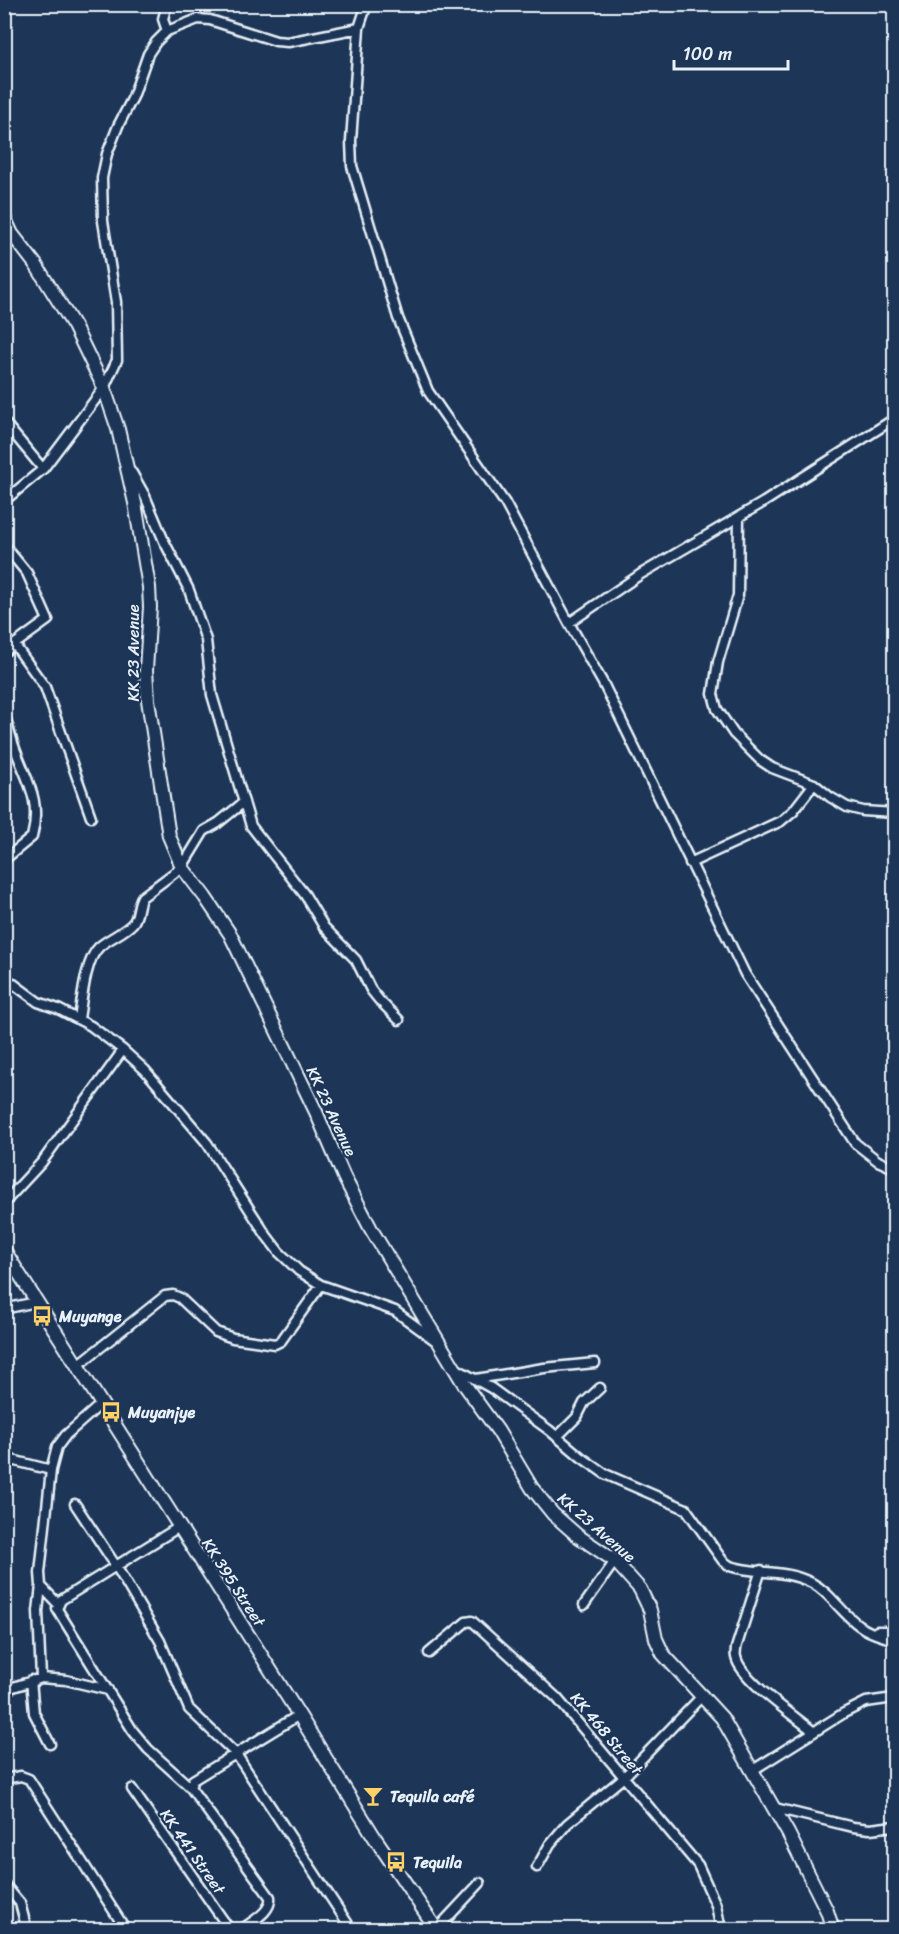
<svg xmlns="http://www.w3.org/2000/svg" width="899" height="1934" font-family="Sriracha,sans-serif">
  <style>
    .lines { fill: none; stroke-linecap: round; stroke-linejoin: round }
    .street-casing { stroke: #e8f1f8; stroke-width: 13 }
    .secondary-casing { stroke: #e8f1f8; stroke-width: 16 }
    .street { stroke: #1d3557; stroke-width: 8 }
    .secondary { stroke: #1d3557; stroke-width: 12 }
    .labels { text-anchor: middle; stroke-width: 4.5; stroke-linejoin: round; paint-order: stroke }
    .street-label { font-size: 16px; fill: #e8f1f8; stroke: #1d3557 }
    .poi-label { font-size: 16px; font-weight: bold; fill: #e8f1f8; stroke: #1d3557; text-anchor: start }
  </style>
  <rect width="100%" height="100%" fill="#1d3557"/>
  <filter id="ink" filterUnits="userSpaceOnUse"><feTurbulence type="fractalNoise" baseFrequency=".0167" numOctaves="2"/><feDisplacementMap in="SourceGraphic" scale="12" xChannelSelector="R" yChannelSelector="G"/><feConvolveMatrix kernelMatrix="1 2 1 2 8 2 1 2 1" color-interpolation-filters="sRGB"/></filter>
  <g filter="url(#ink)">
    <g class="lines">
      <g class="street-casing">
        <path id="street" d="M 167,4 L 163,19 L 167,31
          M 367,4 L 359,28 L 351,141 L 352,166 L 398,318 L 428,391 L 505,503 L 569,623
          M 894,419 L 764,502 L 641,574 L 569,623 L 604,685 L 745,974 L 855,1143 L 878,1161 L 894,1168
          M 4,422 L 43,469
          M 132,473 L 145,496 L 164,541 L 189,590 L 206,640 L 212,695 L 251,826 L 305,895 L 324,927 L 356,960 L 371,990 L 379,1000 L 399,1020
          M 4,501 L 43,469 L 104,388 L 117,360 L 116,302 L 103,221 L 102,178 L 107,154 L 118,126 L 133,97 L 148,54 L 156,42 L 167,31 L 198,19 L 210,20 L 276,41 L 288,42 L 359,28
          M 739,517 L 738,595 L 718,662 L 713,694 L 717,709 L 734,734 L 760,760 L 772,768 L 814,784 L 830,797 L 847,807 L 863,811 L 894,813
          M 4,545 L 27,573 L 48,620 L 4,652
          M 14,644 L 45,687 L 91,817
          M 4,714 C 8,724 10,735 14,746 C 26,780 42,799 32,837 L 4,860
          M 690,863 L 781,821 L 793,811 L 814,784
          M 4,975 L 7,979 L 38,1002 L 58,1009 L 91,1026 L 123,1050 L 145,1070 L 207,1143 L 266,1235 L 279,1252 L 299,1271 L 321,1285 L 395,1311 L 436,1341
          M 79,1019 C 82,1001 85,960 99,947 C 109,938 124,933 133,923 C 139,916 137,905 142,897 L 182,867 L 204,831 L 218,823 L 244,802
          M 4,1203 L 42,1162 L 123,1050
          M 4,1309 L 36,1302
          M 77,1366 L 165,1296 L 173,1295 L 180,1298 L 216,1332 L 233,1338 L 275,1344 L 281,1341 L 321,1285
          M 455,1368 L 491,1388 L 549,1430 L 581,1457 L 605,1474 L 686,1509 L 723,1561 L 730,1566 C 758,1575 782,1568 812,1583 C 831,1593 842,1614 860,1626 C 870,1634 883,1636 894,1640
          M 476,1379 L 544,1368 L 595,1363
          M 557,1437 L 577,1417 L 584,1403 L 600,1388
          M 4,1458 L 51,1470
          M 75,1504 L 116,1566 L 160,1641 L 189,1709 L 236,1754 L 352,1930
          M 179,1527 L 61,1600 L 57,1609 L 133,1731 L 148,1749 L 190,1787
          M 761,1570 L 736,1648 C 736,1651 735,1654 736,1657 C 740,1679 796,1717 814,1732
          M 58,1604 L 41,1586 L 40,1573 L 51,1470 L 57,1447 L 66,1435 L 101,1404
          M 584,1605 L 615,1561
          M 877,1631 L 894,1631
          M 429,1653 L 466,1622 L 472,1621 L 557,1698 L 698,1865 L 716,1905 L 721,1930
          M 41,1678 L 38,1611 L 41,1586
          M 31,1680 L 34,1713 L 50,1744
          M 4,1690 L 41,1678 L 66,1680 L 108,1690
          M 753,1770 L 844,1713 L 866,1702 L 894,1698
          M 4,1779 L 21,1776 L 29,1779 L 126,1930
          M 132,1789 L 230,1930
          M 775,1808 L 853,1827 L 870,1829 L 894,1826
          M 537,1867 L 550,1844 L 567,1824 L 624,1777 L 703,1695
          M 4,1884 L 20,1903 L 27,1930
          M 437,1929 L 480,1883
          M 241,1930 C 252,1921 272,1912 270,1897 L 190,1787 L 193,1780 L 299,1715"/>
      </g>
      <g class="secondary-casing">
        <path id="secondary" d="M 4,217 L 12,234 L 36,265 L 74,326 L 104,388 L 118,429 L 135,503 L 149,587 L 150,607 L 146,670 L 148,700 L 169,836 L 182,867 L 205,897 L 230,934 L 316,1112 L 344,1177 L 371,1229 L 464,1384 L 498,1431 L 532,1488 L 553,1514 L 578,1536 L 615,1561 L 640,1589 L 650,1610 L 656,1639 L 663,1654 L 722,1718 L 788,1833 L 827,1911 L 833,1930
          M 4,1250 L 299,1715 L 375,1838 L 437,1930"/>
      </g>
      <use href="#street" class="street"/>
      <use href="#secondary" class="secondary"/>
    </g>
  </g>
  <defs>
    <g id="bus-bare" transform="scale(1.62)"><path d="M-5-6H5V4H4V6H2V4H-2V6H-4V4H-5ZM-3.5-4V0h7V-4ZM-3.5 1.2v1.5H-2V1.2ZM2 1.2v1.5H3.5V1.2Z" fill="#ffd166" stroke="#1d3557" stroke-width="2.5" paint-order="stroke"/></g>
    <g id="bar-bare" transform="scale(1.62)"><path d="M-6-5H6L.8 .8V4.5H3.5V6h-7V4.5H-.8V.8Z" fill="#ffd166" stroke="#1d3557" stroke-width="2.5" paint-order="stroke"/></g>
  </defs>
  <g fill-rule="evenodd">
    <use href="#bus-bare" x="42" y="1316"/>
    <use href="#bus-bare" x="111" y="1412"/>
    <use href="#bar-bare" x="373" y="1796"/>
    <use href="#bus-bare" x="396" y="1862"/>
  </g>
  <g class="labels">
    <g class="street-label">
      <text transform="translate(133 653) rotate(-90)" y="6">KK 23 Avenue</text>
      <text transform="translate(332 1111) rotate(65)" y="6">KK 23 Avenue</text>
      <text transform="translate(597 1527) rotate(41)" y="6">KK 23 Avenue</text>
      <text transform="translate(234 1582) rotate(57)" y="6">KK 395 Street</text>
      <text transform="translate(607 1733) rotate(50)" y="6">KK 468 Street</text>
      <text transform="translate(193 1851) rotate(55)" y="6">KK 441 Street</text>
    </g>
    <g class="poi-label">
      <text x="59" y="1322">Muyange</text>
      <text x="128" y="1418">Muyanjye</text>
      <text x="390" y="1802">Tequila café</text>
      <text x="413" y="1868">Tequila</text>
    </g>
  </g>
  <rect width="899" height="1934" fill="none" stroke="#1d3557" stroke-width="24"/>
  <rect x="12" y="12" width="875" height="1910" fill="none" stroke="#e8f1f8" stroke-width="2" filter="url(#ink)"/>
  <path d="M674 60v9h114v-9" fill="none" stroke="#e8f1f8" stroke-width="3"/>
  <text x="683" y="60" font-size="18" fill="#e8f1f8" stroke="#1d3557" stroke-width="4.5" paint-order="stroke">100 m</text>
</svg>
